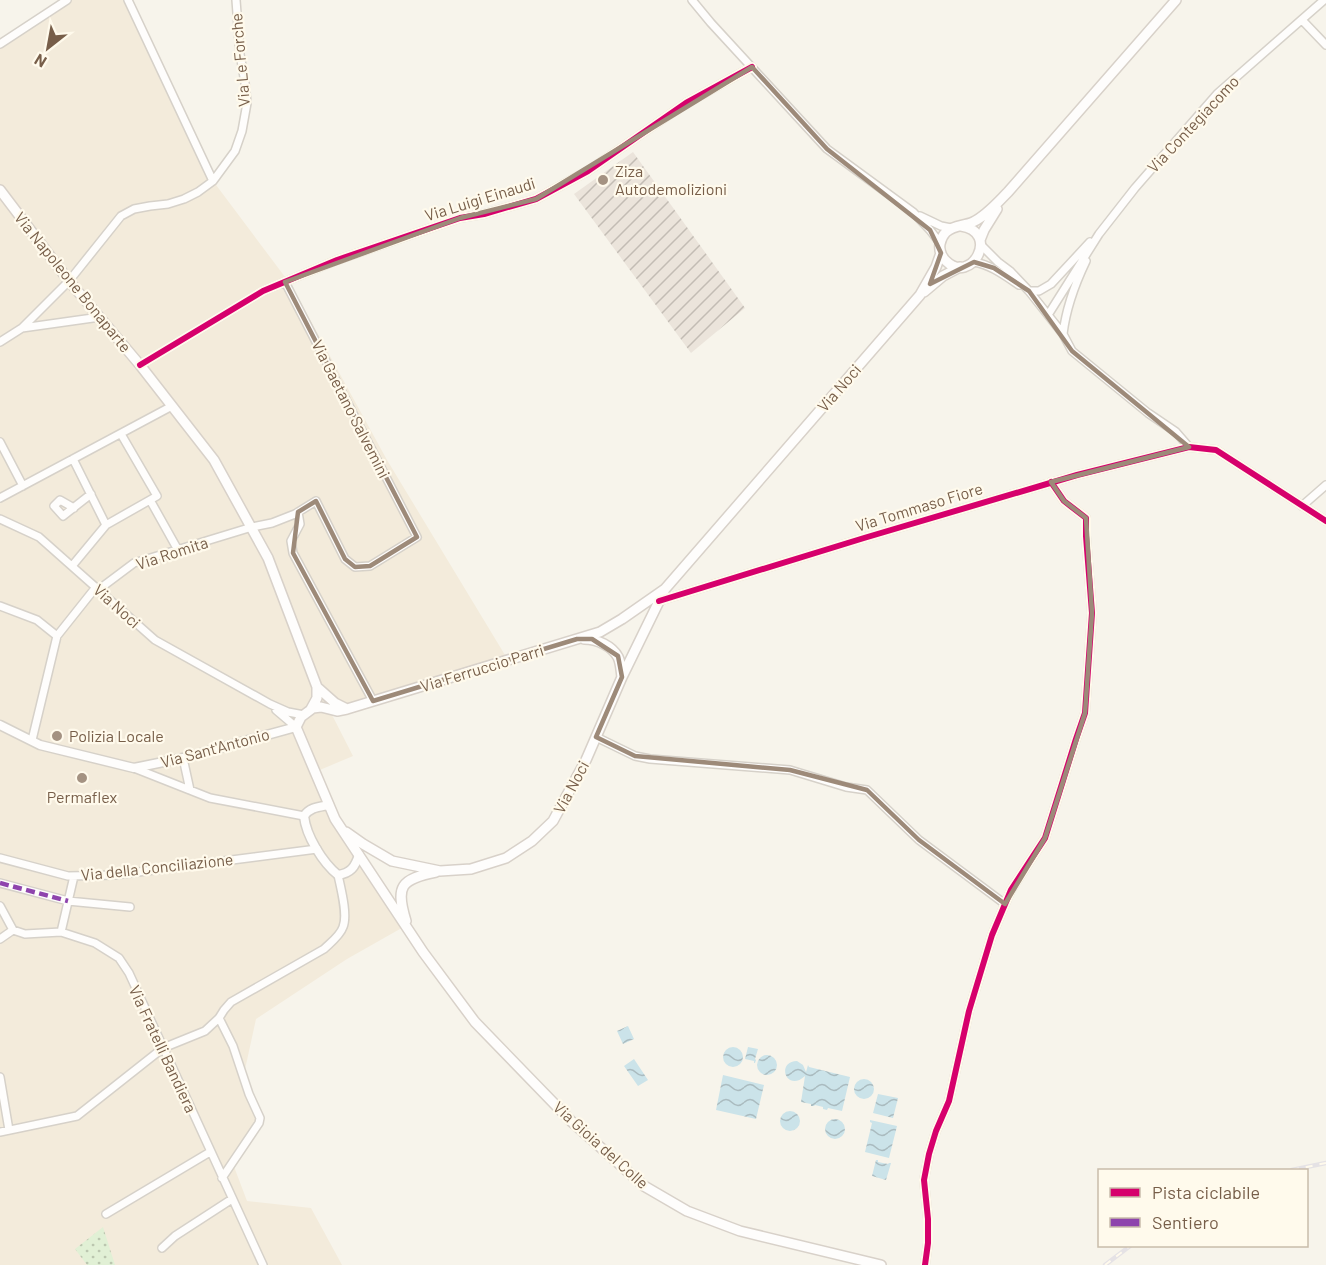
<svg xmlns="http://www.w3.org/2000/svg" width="1326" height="1265" font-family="Barlow,sans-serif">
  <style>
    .residential { fill: #f3ebdb }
    .industrial { fill: url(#industrial-furrows) }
    .park { fill: url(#park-dots) }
    .water { fill: url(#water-waves) }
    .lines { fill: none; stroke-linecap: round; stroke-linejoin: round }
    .minor-casing { stroke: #d6d1c9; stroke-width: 10 }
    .tertiary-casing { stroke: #d6d1c9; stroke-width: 11 }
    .secondary-casing { stroke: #d8d1c9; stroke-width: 12 }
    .minor { stroke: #fefdfc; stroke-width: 7 }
    .tertiary { stroke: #fefdfc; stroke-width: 8 }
    .secondary { stroke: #fefdfc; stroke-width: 9 }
    .rail-casing { stroke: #e5e2e5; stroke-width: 4.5 }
    .rail { stroke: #fffaec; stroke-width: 2; stroke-dasharray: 7; stroke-linecap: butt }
    .quiet { stroke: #8e44ad; stroke-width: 4.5; stroke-dasharray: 9 4.5; stroke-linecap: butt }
    .cycleway-casing { stroke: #fffaec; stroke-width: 10 }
    .cycleway { stroke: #d6006c; stroke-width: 6 }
    .marked { fill: none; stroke: #9d8a79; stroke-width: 4.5; stroke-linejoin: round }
    .poi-dot { fill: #a49282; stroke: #fffaec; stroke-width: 2 }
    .labels { text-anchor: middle; stroke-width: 4.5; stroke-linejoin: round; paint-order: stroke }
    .street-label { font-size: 16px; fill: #775e49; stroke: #fffaec }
    .poi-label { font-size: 16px; fill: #775e49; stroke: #fffaec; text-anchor: start }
  </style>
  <defs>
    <pattern id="industrial-furrows" width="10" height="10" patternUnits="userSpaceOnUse" patternTransform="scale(1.5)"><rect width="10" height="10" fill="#ebe4db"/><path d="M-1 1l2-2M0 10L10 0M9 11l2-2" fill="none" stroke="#c3bcb4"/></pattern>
    <pattern id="park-dots" width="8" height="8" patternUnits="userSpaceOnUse" patternTransform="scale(1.5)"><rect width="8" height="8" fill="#e1f0d5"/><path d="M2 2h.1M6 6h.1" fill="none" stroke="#bbc6af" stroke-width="1.8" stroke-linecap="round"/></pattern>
    <pattern id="water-waves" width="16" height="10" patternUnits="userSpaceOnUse" patternTransform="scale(1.5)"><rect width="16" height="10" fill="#cbe3e9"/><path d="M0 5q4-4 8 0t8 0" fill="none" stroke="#aabbbf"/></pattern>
  </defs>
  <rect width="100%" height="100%" fill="#f7f4eb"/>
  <path class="residential" d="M 67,0 L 128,0 L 213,181 L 291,285 L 387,460 L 508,660 L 329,709 L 353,756 L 315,772 L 359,855 L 407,925 L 347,959 L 256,1019 L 244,1074 L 261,1121 L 233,1164 L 247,1201 L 311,1208 L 342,1265 L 0,1265 L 0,43 Z"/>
  <path class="industrial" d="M 633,152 L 745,308 L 691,353 L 574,194 Z"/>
  <path class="park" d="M 103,1227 L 115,1265 L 87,1265 L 75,1249 Z"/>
  <path class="water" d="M 628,1026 L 634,1039 L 623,1044 L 617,1031 Z
    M723 1057a10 10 0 1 1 20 0a10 10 0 1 1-20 0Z
    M 748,1047 L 758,1049 L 755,1059 L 756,1060 L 755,1063 L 754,1063 L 754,1061 L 745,1059 Z
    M757 1065a10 10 0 1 1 20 0a10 10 0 1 1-20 0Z
    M 634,1059 L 648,1080 L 638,1086 L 624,1066 Z
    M 797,1061 L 803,1065 L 806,1072 L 808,1065 L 809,1067 L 850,1077 L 842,1111 L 828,1108 L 827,1110 L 823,1109 L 823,1107 L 815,1105 L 814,1106 L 811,1106 L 811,1104 L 801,1102 L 805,1076 C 787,1093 775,1062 797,1061 Z
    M 723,1075 L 764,1085 L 756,1119 L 716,1110 Z
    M854 1089a10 10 0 1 1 20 0a10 10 0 1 1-20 0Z
    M 878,1094 L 898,1098 L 893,1118 L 873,1113 Z
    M780 1121a10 10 0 1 1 20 0a10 10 0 1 1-20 0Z
    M825 1129a10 10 0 1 1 20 0a10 10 0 1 1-20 0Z
    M 870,1120 L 897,1126 L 889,1158 L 865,1152 L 872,1123 L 870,1122 Z
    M 876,1160 L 878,1160 L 878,1162 L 888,1164 L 889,1163 L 891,1163 L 886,1180 L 872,1176 Z"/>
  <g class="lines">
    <g class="minor-casing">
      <path id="minor" d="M 128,0 L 213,181
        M 692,0 L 711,23 L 827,149 L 913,212 L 930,230 L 940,243
        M 1302,20 L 1326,45
        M 0,44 L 67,0
        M 920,216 L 941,226 L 951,228
        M 981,245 L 998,262 L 1010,271 L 1029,291 L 1063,334 L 1072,351 L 1148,413 L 1176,432 L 1189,447
        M 974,262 C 991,265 1004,275 1019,285
        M 1029,291 L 1039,291 L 1051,284 L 1090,242
        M 1048,315 L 1099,234 L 1135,188 L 1217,94 L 1324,0
        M 100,317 L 22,328 L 69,281 L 121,216 L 134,209 L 150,206 L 168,204 L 184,199 L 198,192 L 213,181 L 235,151 L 242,131 L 247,103 L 245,83 L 240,54 L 236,0
        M 1063,334 C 1066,308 1075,284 1086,261
        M 0,342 L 22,328
        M 140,365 L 263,291 L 337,260 L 460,218 L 484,214 L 536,199 L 588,171 L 686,103 L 752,67
        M 0,442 L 23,486
        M 73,459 L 106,525
        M 0,498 L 172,406
        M 150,500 L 178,550
        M 1302,506 L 1326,485
        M 74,508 L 60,500 L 54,506 L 63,516 L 91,494
        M 298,512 L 300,524 L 291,541 L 293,553 L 373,701
        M 0,519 L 39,537 L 155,640 L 270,704 L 288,712 L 304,715
        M 72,566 L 106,525 L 157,496 L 121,434
        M 98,590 L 134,563 L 252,527 L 272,523 L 295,514 L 316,501 L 345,559 L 355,567 L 370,566 L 417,537 L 285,282
        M 659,601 L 864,538 L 1077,475 L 1189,447 L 1216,450 L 1326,521
        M 0,606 L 37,620 L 57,636
        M 276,710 L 296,727
        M 596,737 L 635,756 L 650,759 L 790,770 L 846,787 L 867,790 L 919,840 L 1005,904
        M 32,740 L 57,636 L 96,587
        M 183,758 L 190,790
        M 134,768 L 210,798 L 304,816
        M 0,858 L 68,876 L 115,875 L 317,849
        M 0,883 L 68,901 L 130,907
        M 0,906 L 13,930
        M 61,932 L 74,876
        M 0,939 L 13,930 L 25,934 L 61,932 L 95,943 L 119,958 L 129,973 L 263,1265
        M 219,1018 L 233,1046 L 249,1094 L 260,1118 L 259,1123 L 222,1178
        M 0,1077 L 9,1130
        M 0,1132 L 77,1116 L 163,1048 L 205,1031 L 219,1018 L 224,1010 L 231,1002 L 324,949 C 330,943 340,936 343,927 C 348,915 341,889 338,875
        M 106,1214 L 210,1152
        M 162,1248 L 175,1236 L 232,1199
        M 925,1265 L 928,1243 L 928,1219 L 924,1180 L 929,1154 L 936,1131 L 949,1101 L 969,1011 L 992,935 L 1011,890 L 1045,838 L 1076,739 L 1085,713 L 1092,613 L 1086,536 L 1086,518 L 1064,501 L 1051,482"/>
    </g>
    <g class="tertiary-casing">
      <path id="tertiary" d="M 0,725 L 40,745 L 134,768 L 183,758 L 296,727
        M 329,805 C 319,807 310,807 304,816 C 306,836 323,863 338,875 C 351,873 355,867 359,855"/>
    </g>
    <g class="secondary-casing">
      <path id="secondary" d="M 0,190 L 69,281 L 140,365 L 214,460 L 268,558 L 317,687 L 317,698 L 311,709
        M 961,226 C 1001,232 971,286 946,261 C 941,256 939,250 940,244 C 941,239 943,235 946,232 C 954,225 964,226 973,222 C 986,216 998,202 1008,192 L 1176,0
        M 980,240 L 984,230 L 997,209
        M 924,292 L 943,276 L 960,267
        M 665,589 L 622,619 L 600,632 L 347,709 L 337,711 L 321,707 L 313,708 L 301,717 L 296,727 L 335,819 L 423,952 L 475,1022 L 572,1122 L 644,1186 L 687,1211 L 740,1231 L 881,1265
        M 584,639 C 597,639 612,646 618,657 C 621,663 621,671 622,677
        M 317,687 L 335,703 L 347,709
        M 346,832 L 363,844 L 392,861 L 440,871 L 471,869 L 506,858 L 532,841 L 553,821 L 586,760 L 622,677 L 665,589 L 920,295 L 936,267 L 941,253
        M 406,921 C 395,886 401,879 436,872"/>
    </g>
    <use href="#minor" class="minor"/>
    <use href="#tertiary" class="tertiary"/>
    <use href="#secondary" class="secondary"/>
    <g class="rail-casing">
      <path id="rail" d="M 1292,1170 L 1326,1163
        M 1105,1265 L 1130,1246"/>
    </g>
    <use href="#rail" class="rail"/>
    <path class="quiet" d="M 0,883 L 68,901"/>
    <g class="cycleway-casing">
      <path id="cycleway" d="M 140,365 L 263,291 L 337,260 L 460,218 L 484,214 L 536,199 L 588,171 L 686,103 L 752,67
        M 659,601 L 864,538 L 1077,475 L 1189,447 L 1216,450 L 1326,521
        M 925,1265 L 928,1243 L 928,1219 L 924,1180 L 929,1154 L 936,1131 L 949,1101 L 969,1011 L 992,935 L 1011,890 L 1045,838 L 1076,739 L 1085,713 L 1092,613 L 1086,536 L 1086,518 L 1064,501 L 1051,482"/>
    </g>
    <use href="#cycleway" class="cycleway"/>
  </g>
  <path class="marked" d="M 752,67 L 827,149 L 930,230 L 941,253 L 930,284 L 974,262 L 994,268 L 1029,291 L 1072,351 L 1189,447 L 1051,482 L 1064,501 L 1086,518 L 1092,613 L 1085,713 L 1045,838 L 1005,904 L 919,840 L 867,790 L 790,770 L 635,756 L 596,737 L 622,677 L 618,656 L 592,639 L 577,639 L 373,701 L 293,553 L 298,512 L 316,501 L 345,559 L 355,567 L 370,566 L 417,537 L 285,282 L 460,218 L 536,199 Z"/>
  <g class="poi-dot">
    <circle cx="603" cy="180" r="6"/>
    <circle cx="57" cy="736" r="6"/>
    <circle cx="82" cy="778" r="6"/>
  </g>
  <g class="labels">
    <g class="street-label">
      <text transform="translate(240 60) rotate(-95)" y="6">Via Le Forche</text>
      <text transform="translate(1193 124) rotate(-47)" y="6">Via Contegiacomo</text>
      <text transform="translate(480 199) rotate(-17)" y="6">Via Luigi Einaudi</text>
      <text transform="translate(73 282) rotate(51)" y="6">Via Napoleone Bonaparte</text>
      <text transform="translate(839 388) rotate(-49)" y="6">Via Noci</text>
      <text transform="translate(351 409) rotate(63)" y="6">Via Gaetano Salvemini</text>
      <text transform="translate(919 507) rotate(-17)" y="6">Via Tommaso Fiore</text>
      <text transform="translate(172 553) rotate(-18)" y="6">Via Romita</text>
      <text transform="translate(117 606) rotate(42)" y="6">Via Noci</text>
      <text transform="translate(482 668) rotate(-17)" y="6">Via Ferruccio Parri</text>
      <text transform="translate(215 748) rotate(-15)" y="6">Via Sant'Antonio</text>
      <text transform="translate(571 787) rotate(-62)" y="6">Via Noci</text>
      <text transform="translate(157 867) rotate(-6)" y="6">Via della Conciliazione</text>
      <text transform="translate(163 1049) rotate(65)" y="6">Via Fratelli Bandiera</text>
      <text transform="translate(601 1145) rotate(42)" y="6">Via Gioia del Colle</text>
    </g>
    <g class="poi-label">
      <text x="615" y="177">Ziza<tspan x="615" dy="18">Autodemolizioni</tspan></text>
      <text x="69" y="742">Polizia Locale</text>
      <text x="82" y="803" text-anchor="middle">Permaflex</text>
    </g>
  </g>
  <rect x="1098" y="1169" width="210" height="78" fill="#fffaec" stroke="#c9bcab" stroke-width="1.5"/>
  <rect x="1110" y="1188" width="30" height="9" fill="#d6006c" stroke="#c9bcab" stroke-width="1.5"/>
  <text x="1152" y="1199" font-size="18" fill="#775e49">Pista ciclabile</text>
  <rect x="1110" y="1218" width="30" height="9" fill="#8e44ad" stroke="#c9bcab" stroke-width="1.5"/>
  <text x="1152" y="1229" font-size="18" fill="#775e49">Sentiero</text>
  <g transform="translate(48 48) rotate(211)" stroke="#fffaec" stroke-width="4.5" paint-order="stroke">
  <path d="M0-4.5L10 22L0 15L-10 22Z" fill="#775e49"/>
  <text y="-9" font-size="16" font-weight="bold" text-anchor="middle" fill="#775e49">N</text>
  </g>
</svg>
